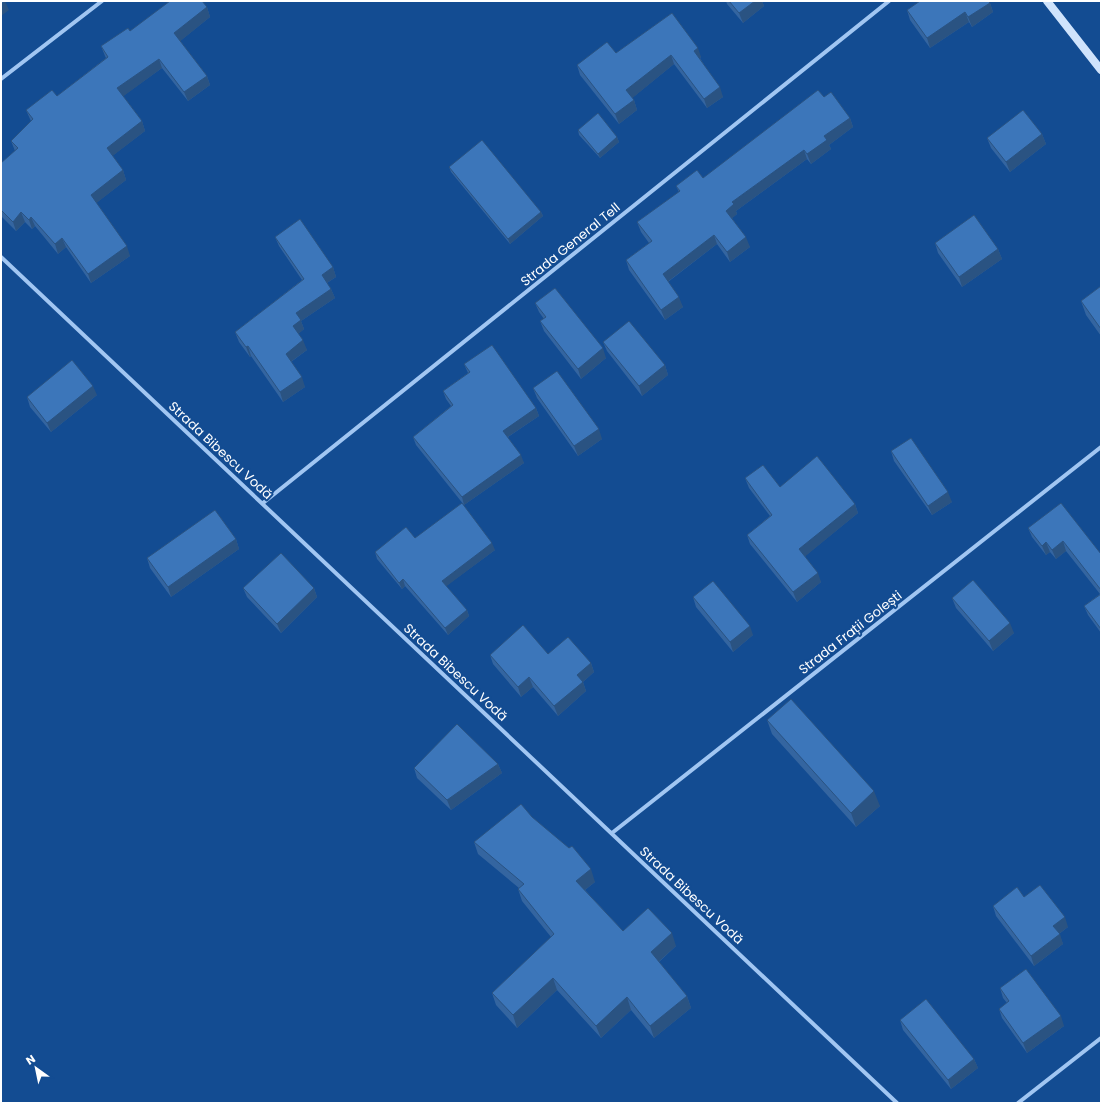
<svg xmlns="http://www.w3.org/2000/svg" width="1102" height="1104" font-family="Poppins,sans-serif">
  <style>
    .lines { fill: none; stroke-linecap: round; stroke-linejoin: round }
    .street { stroke: #a1c6f2; stroke-width: 4 }
    .secondary { stroke: #cfe3fc; stroke-width: 8 }
    .wall { fill: #3465a0 }
    .shaded-wall { fill: #2a5382 }
    .building { fill: #3c76ba; stroke: #2a5382 }
    .labels { text-anchor: middle; stroke-width: 4; stroke-linejoin: round; paint-order: stroke }
    .street-label { font-size: 13px; fill: #fff; stroke: #134c92 }
  </style>
  <rect width="100%" height="100%" fill="#134c92"/>
  <g class="lines">
    <path class="street" d="M 1,79 L 102,1
      M 1,257 L 897,1103
      M 263,503 L 889,1
      M 612,833 L 1101,447
      M 1018,1103 L 1101,1038"/>
    <path class="secondary" d="M 1047,1 L 1101,70"/>
  </g>
  <path class="wall" d="M 726,1 L 762,1 L 764,6 L 743,23 L 727,4 Z
    M 990,3 L 993,12 L 972,27 L 969,22 L 930,48 L 910,20 L 907,10 Z
    M 207,7 L 210,17 L 180,41 L 207,76 L 210,85 L 188,101 L 162,68 L 123,96 L 142,121 L 145,131 L 112,156 L 123,170 L 126,180 L 96,203 L 130,256 L 91,283 L 66,247 L 58,254 L 35,226 L 32,229 L 25,222 L 16,231 L 1,216 L 1,163 L 15,151 L 11,141 L 31,121 L 30,119 L 26,110 L 57,96 L 106,58 L 105,56 L 101,46 L 130,31 Z
    M 672,13 L 701,57 L 700,58 L 723,97 L 707,108 L 674,64 L 632,98 L 634,100 L 637,110 L 619,124 L 580,75 L 577,65 L 616,53 Z
    M 824,97 L 850,118 L 853,127 L 829,145 L 831,149 L 811,164 L 807,159 L 736,211 L 737,214 L 732,218 L 750,247 L 730,262 L 717,244 L 668,282 L 683,307 L 665,320 L 629,270 L 626,260 L 649,243 L 641,232 L 637,222 L 679,192 L 676,186 L 703,178 Z
    M 578,130 L 617,137 L 619,142 L 600,158 L 579,135 Z
    M 1042,134 L 1046,144 L 1010,172 L 991,148 L 987,138 Z
    M 449,167 L 541,212 L 543,216 L 510,244 L 451,172 Z
    M 275,237 L 333,267 L 336,277 L 327,283 L 331,289 L 335,298 L 301,321 L 304,329 L 298,334 L 307,350 L 291,362 L 305,387 L 283,402 L 251,356 L 250,357 L 239,342 L 235,332 L 302,280 L 279,246 Z
    M 935,243 L 998,249 L 1002,259 L 962,287 L 938,253 Z
    M 1101,286 L 1101,336 L 1086,315 L 1081,301 Z
    M 535,303 L 606,358 L 581,379 L 544,331 L 540,321 L 544,319 L 539,312 Z
    M 603,342 L 665,365 L 668,375 L 642,396 L 607,351 Z
    M 464,364 L 536,408 L 539,416 L 508,437 L 524,463 L 464,505 L 416,445 L 413,437 L 451,406 L 446,399 L 443,391 L 468,373 Z
    M 533,388 L 602,439 L 578,456 L 537,398 Z
    M 97,395 L 51,432 L 30,407 L 27,397 Z
    M 891,451 L 952,502 L 932,515 L 894,461 Z
    M 745,478 L 855,504 L 858,513 L 805,556 L 821,582 L 797,602 L 750,544 L 747,535 L 770,516 L 749,488 Z
    M 1028,528 L 1101,554 L 1101,633 L 1088,615 L 1084,606 L 1100,594 L 1066,551 L 1056,559 L 1050,552 L 1046,555 L 1032,537 Z
    M 415,538 L 495,550 L 446,586 L 467,610 L 469,616 L 448,635 L 405,586 L 402,589 L 377,559 L 375,552 Z
    M 236,539 L 239,549 L 171,597 L 150,568 L 147,558 Z
    M 243,588 L 314,588 L 317,597 L 281,633 L 247,597 Z
    M 693,597 L 753,635 L 733,652 L 696,607 Z
    M 952,598 L 1014,633 L 993,651 L 956,608 Z
    M 548,654 L 591,663 L 594,672 L 583,682 L 586,691 L 558,716 L 533,687 L 521,697 L 493,664 L 490,655 Z
    M 767,720 L 880,806 L 856,827 L 772,734 Z
    M 498,764 L 502,773 L 451,810 L 417,778 L 414,768 Z
    M 532,817 L 595,882 L 585,890 L 623,931 L 676,946 L 659,962 L 687,996 L 691,1008 L 654,1038 L 631,1010 L 601,1038 L 557,990 L 517,1028 L 496,1005 L 492,993 L 551,937 L 522,901 L 518,889 L 519,888 L 478,854 L 474,842 Z
    M 1024,897 L 1068,927 L 1059,934 L 1063,944 L 1034,966 L 996,916 L 993,906 Z
    M 1000,988 L 1064,1026 L 1027,1053 L 1002,1018 L 999,1009 L 1007,1003 L 1003,998 Z
    M 900,1020 L 974,1059 L 978,1068 L 951,1089 L 903,1030 Z"/>
  <path class="shaded-wall" d="M 5,1 L 9,10 L 1,16 L 1,4 Z
    M 755,1 L 762,1 L 764,6 L 743,23 L 739,13 Z
    M 990,3 L 993,12 L 972,27 L 968,17 Z
    M 207,7 L 210,17 L 178,43 L 174,33 Z
    M 965,12 L 969,22 L 930,48 L 927,38 Z
    M 698,48 L 701,57 L 698,60 L 694,51 Z
    M 671,55 L 674,64 L 630,100 L 626,90 Z
    M 159,59 L 162,68 L 121,98 L 117,88 Z
    M 207,76 L 210,85 L 188,101 L 184,92 Z
    M 720,87 L 723,97 L 707,108 L 704,99 Z
    M 634,100 L 637,110 L 619,124 L 615,114 Z
    M 850,118 L 853,127 L 829,145 L 831,149 L 811,164 L 807,154 L 824,136 Z
    M 142,121 L 145,131 L 110,158 L 107,148 Z
    M 1042,134 L 1046,144 L 1010,172 L 1006,162 Z
    M 617,137 L 619,142 L 600,158 L 598,154 Z
    M 804,150 L 807,159 L 736,211 L 737,214 L 730,220 L 726,211 L 732,202 Z
    M 123,170 L 126,180 L 94,205 L 91,195 Z
    M 21,212 L 25,222 L 16,231 L 13,222 Z
    M 541,212 L 543,216 L 510,244 L 508,239 Z
    M 31,217 L 35,226 L 32,229 L 29,220 Z
    M 714,235 L 717,244 L 666,283 L 663,274 Z
    M 746,237 L 750,247 L 730,262 L 727,252 Z
    M 62,238 L 66,247 L 58,254 L 55,244 Z
    M 127,246 L 130,256 L 91,283 L 88,274 Z
    M 998,249 L 1002,259 L 962,287 L 959,277 Z
    M 333,267 L 336,277 L 325,284 L 322,275 Z
    M 331,289 L 335,298 L 301,321 L 304,329 L 296,336 L 293,326 L 296,313 Z
    M 679,297 L 683,307 L 665,320 L 661,310 Z
    M 303,340 L 307,350 L 289,363 L 286,354 Z
    M 248,346 L 251,356 L 250,357 L 246,347 Z
    M 603,348 L 606,358 L 581,379 L 578,369 Z
    M 665,365 L 668,375 L 642,396 L 639,386 Z
    M 302,377 L 305,387 L 283,402 L 280,392 Z
    M 93,386 L 97,395 L 51,432 L 47,423 Z
    M 536,408 L 539,416 L 506,438 L 503,431 Z
    M 599,429 L 602,439 L 578,456 L 574,446 Z
    M 521,455 L 524,463 L 464,505 L 462,497 Z
    M 948,492 L 952,502 L 932,515 L 928,506 Z
    M 855,504 L 858,513 L 802,559 L 799,549 Z
    M 236,539 L 239,549 L 171,597 L 168,587 Z
    M 1063,541 L 1066,551 L 1056,559 L 1052,550 Z
    M 1046,542 L 1050,552 L 1046,555 L 1042,546 Z
    M 492,543 L 495,550 L 444,588 L 442,581 Z
    M 818,573 L 821,582 L 797,602 L 793,592 Z
    M 403,579 L 405,586 L 402,589 L 399,583 Z
    M 314,588 L 317,597 L 281,633 L 277,624 Z
    M 467,610 L 469,616 L 448,635 L 445,628 Z
    M 1010,623 L 1014,633 L 993,651 L 989,641 Z
    M 750,626 L 753,635 L 733,652 L 730,642 Z
    M 591,663 L 594,672 L 583,682 L 586,691 L 558,716 L 554,706 L 577,675 Z
    M 529,677 L 533,687 L 521,697 L 518,687 Z
    M 498,764 L 502,773 L 451,810 L 447,800 Z
    M 874,791 L 880,806 L 856,827 L 851,813 Z
    M 591,869 L 595,882 L 581,893 L 576,881 Z
    M 1065,917 L 1068,927 L 1056,936 L 1053,926 Z
    M 672,933 L 676,946 L 655,965 L 651,952 Z
    M 1060,934 L 1063,944 L 1034,966 L 1031,956 Z
    M 553,978 L 557,990 L 517,1028 L 513,1015 Z
    M 687,996 L 691,1008 L 654,1038 L 650,1026 Z
    M 627,997 L 631,1010 L 601,1038 L 596,1026 Z
    M 1061,1016 L 1064,1026 L 1027,1053 L 1023,1043 Z
    M 974,1059 L 978,1068 L 951,1089 L 948,1080 Z"/>
  <path class="building" d="M 1,1 L 5,1 L 1,4 Z
    M 170,1 L 202,1 L 207,7 L 174,33 L 207,76 L 184,92 L 159,59 L 117,88 L 142,121 L 107,148 L 123,170 L 91,195 L 127,246 L 88,274 L 62,238 L 55,244 L 31,217 L 29,220 L 21,212 L 13,222 L 1,210 L 1,163 L 18,148 L 11,141 L 33,119 L 26,110 L 52,90 L 57,96 L 108,57 L 101,46 L 128,28 L 130,31 Z
    M 729,1 L 755,1 L 739,13 Z
    M 920,1 L 988,1 L 990,3 L 968,17 L 965,12 L 927,38 L 907,10 Z
    M 672,13 L 698,48 L 694,51 L 720,87 L 704,99 L 671,55 L 626,90 L 634,100 L 615,114 L 577,65 L 607,42 L 616,53 Z
    M 818,90 L 824,97 L 831,92 L 850,118 L 824,136 L 827,140 L 807,154 L 804,150 L 732,202 L 734,204 L 726,211 L 746,237 L 727,252 L 714,235 L 663,274 L 679,297 L 661,310 L 626,260 L 652,241 L 637,222 L 680,191 L 676,186 L 697,170 L 703,178 Z
    M 1023,110 L 1042,134 L 1006,162 L 987,138 Z
    M 598,113 L 617,137 L 598,154 L 578,130 Z
    M 482,140 L 541,212 L 508,239 L 449,167 Z
    M 974,215 L 998,249 L 959,277 L 935,243 Z
    M 300,219 L 333,267 L 322,275 L 331,289 L 296,313 L 301,320 L 293,326 L 303,340 L 286,354 L 302,377 L 280,392 L 248,346 L 246,347 L 235,332 L 304,279 L 275,237 Z
    M 1101,286 L 1101,329 L 1081,301 Z
    M 555,288 L 603,348 L 578,369 L 540,321 L 546,317 L 535,303 Z
    M 629,321 L 665,365 L 639,386 L 603,342 Z
    M 492,345 L 536,408 L 503,431 L 521,455 L 462,497 L 413,437 L 453,405 L 443,391 L 470,372 L 464,364 Z
    M 72,360 L 93,386 L 47,423 L 27,397 Z
    M 557,371 L 599,429 L 574,446 L 533,388 Z
    M 911,438 L 948,492 L 928,506 L 891,451 Z
    M 817,456 L 855,504 L 799,549 L 818,573 L 793,592 L 747,535 L 772,515 L 745,478 L 763,465 L 780,487 Z
    M 462,503 L 492,543 L 442,581 L 467,610 L 445,628 L 403,579 L 399,583 L 375,552 L 406,527 L 415,538 Z
    M 1061,503 L 1101,554 L 1101,590 L 1063,541 L 1052,550 L 1046,542 L 1042,546 L 1028,528 Z
    M 215,510 L 236,539 L 168,587 L 147,558 Z
    M 281,553 L 314,588 L 277,624 L 243,588 Z
    M 973,580 L 1010,623 L 989,641 L 952,598 Z
    M 713,581 L 750,626 L 730,642 L 693,597 Z
    M 1101,594 L 1101,629 L 1084,606 Z
    M 523,625 L 548,654 L 568,637 L 591,663 L 577,675 L 583,682 L 554,706 L 529,677 L 518,687 L 490,655 Z
    M 791,699 L 874,791 L 851,813 L 767,720 Z
    M 457,724 L 498,764 L 447,800 L 414,768 Z
    M 521,804 L 532,817 L 569,848 L 572,846 L 591,869 L 576,881 L 623,931 L 648,908 L 672,933 L 651,952 L 687,996 L 650,1026 L 627,997 L 596,1026 L 553,978 L 513,1015 L 492,993 L 554,934 L 518,889 L 524,884 L 474,842 Z
    M 1040,885 L 1065,917 L 1053,926 L 1060,934 L 1031,956 L 993,906 L 1017,887 L 1024,897 Z
    M 1026,969 L 1061,1016 L 1023,1043 L 999,1009 L 1009,1001 L 1000,988 Z
    M 926,999 L 974,1059 L 948,1080 L 900,1020 Z"/>
  <g class="labels">
    <g class="street-label">
      <text transform="translate(570 244) rotate(-39)" y="5">Strada General Tell</text>
      <text transform="translate(221 450) rotate(43)" y="5">Strada Bibescu Vodă</text>
      <text transform="translate(850 632) rotate(-38)" y="5">Strada Frații Golești</text>
      <text transform="translate(456 672) rotate(43)" y="5">Strada Bibescu Vodă</text>
      <text transform="translate(692 895) rotate(43)" y="5">Strada Bibescu Vodă</text>
    </g>
  </g>
  <rect width="1102" height="1104" fill="none" stroke="#ffffff" stroke-width="4"/>
  <g transform="translate(36 1068) rotate(327)" stroke="#134c92" stroke-width="3" paint-order="stroke">
  <path d="M0-3L7 15L0 10L-7 15Z" fill="#ffffff"/>
  <text y="-6" font-size="11" font-weight="bold" text-anchor="middle" fill="#ffffff">N</text>
  </g>
</svg>
